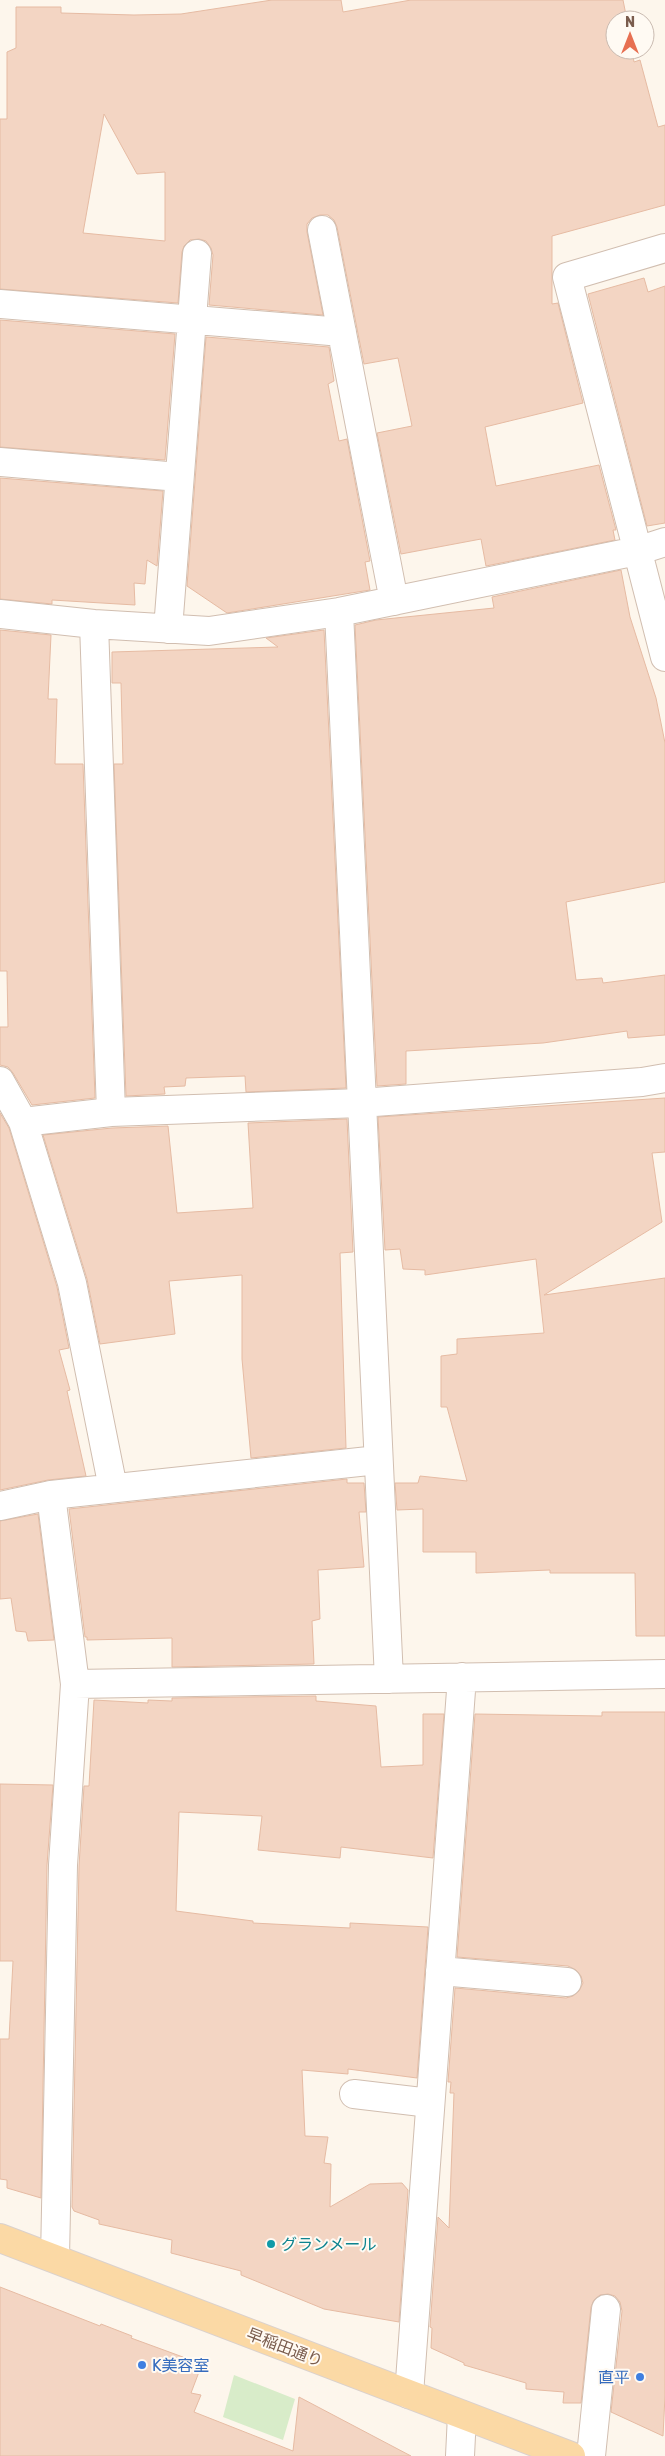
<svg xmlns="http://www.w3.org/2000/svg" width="665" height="2456" font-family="Rubik,'Noto Sans JP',sans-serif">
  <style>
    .green { fill: #d8ecc9 }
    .building { fill: #f3d5c3; stroke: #e6bba3; fill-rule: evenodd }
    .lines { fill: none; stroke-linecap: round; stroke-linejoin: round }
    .minor-casing { stroke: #d1beb0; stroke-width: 30 }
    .primary-casing { stroke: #dad1cd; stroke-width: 30 }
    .minor { stroke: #fff; stroke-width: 28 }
    .primary { stroke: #fbd9a5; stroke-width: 28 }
    .culture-dot { fill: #0f9aa8; stroke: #fffaf3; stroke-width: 2 }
    .shop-dot { fill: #3f7fe0; stroke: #fffaf3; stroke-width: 2 }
    .labels { text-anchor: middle; stroke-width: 4; stroke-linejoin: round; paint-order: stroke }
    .culture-label { font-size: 16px; fill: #0d838f; stroke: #fffaf3; text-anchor: start }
    .street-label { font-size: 16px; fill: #7a5c4d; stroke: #fffaf3 }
    .shop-label { font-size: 16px; fill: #366cbe; stroke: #fffaf3; text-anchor: start }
  </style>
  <rect width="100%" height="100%" fill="#fdf6ec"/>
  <path class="green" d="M 234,2375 L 295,2399 L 283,2440 L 223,2417 Z"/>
  <path class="building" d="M 272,0 L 341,0 L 343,12 L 411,0 L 623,0 L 627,20 L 615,20 L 615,50 L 632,50 L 634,62 L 640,60 L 658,127 L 665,125 L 665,205 L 552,236 L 552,304 L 558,303 L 583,403 L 485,427 L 496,486 L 599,465 L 616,530 L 613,530 L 615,540 L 486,566 L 481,539 L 401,554 L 377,433 L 412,426 L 398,358 L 364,364 L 337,227 L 334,220 L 328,215 L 320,215 L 312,218 L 307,224 L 307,232 L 323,315 L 209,305 L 213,255 L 211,248 L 206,241 L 199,239 L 190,240 L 184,246 L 182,252 L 178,303 L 0,289 L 0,119 L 7,119 L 7,52 L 16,48 L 16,7 L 61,7 L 61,13 L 134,15 L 181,14 ZM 104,114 L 137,174 L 165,172 L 165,241 L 83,233 Z
    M 644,278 L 648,292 L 665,286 L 665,523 L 647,526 L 588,294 Z
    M 0,320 L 175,334 L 165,460 L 0,447 Z
    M 206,337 L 329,347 L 334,381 L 328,384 L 339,441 L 347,439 L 370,561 L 365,562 L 370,590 L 227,613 L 187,586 Z
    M 0,478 L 163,491 L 157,566 L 147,560 L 145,584 L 134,583 L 135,605 L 52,600 L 52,604 L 0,599 Z
    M 621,570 L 630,617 L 656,698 L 665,743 L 665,882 L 566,902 L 576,980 L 602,978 L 603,983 L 665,975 L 665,1035 L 628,1038 L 627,1031 L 543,1043 L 406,1051 L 406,1084 L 377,1086 L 355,625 L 376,620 L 494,608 L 492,597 Z
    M 0,630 L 51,635 L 48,699 L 57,699 L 55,764 L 83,764 L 95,1098 L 32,1105 L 13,1073 L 8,1067 L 0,1065 L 0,1027 L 8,1027 L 7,971 L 0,971 Z
    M 324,630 L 346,1088 L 246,1092 L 245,1076 L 186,1078 L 185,1086 L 164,1087 L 165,1094 L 126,1096 L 114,764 L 123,764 L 121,683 L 112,683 L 112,652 L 278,647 L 266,638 Z
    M 665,1098 L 665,1152 L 652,1153 L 662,1222 L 544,1295 L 665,1278 L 665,1636 L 636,1636 L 635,1573 L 550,1573 L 550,1570 L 476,1573 L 476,1552 L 423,1552 L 423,1509 L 397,1510 L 395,1483 L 418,1483 L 420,1476 L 467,1481 L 447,1407 L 441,1407 L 441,1356 L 457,1354 L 457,1339 L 544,1333 L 536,1259 L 425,1275 L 425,1270 L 403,1269 L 400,1249 L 385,1250 L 378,1117 Z
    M 0,1113 L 9,1128 L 57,1287 L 69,1348 L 59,1350 L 70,1390 L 67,1391 L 86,1476 L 48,1480 L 0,1490 Z
    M 347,1119 L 353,1252 L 340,1253 L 346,1448 L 251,1458 L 242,1359 L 242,1275 L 169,1281 L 175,1334 L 100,1344 L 87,1279 L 43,1135 L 112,1128 L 168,1126 L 177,1213 L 253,1208 L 248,1123 Z
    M 347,1479 L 347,1483 L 364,1483 L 366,1512 L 359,1512 L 364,1567 L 318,1570 L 320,1619 L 312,1621 L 314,1664 L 172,1667 L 172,1638 L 87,1640 L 87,1637 L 85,1637 L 69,1509 Z
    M 38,1514 L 54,1640 L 28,1641 L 26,1632 L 16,1631 L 11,1598 L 0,1599 L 0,1521 Z
    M 316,1696 L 316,1701 L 376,1706 L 381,1767 L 423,1765 L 423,1714 L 444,1714 L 433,1858 L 341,1847 L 340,1858 L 258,1850 L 262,1816 L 179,1812 L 176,1911 L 253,1921 L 253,1923 L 350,1928 L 350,1923 L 428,1927 L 417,2078 L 348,2069 L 348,2074 L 302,2070 L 305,2136 L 328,2137 L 324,2163 L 331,2164 L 330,2207 L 370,2184 L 402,2183 L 408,2190 L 399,2322 L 324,2309 L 241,2275 L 241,2271 L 171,2253 L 172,2240 L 99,2224 L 99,2220 L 74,2211 L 72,2207 L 79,1866 L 84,1786 L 89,1786 L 94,1700 L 148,1703 L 148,1700 L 172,1701 L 172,1698 Z
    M 602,1712 L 665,1712 L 665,2396 L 663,2436 L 611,2412 L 622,2311 L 620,2302 L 615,2296 L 608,2294 L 600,2295 L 594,2300 L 591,2307 L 581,2403 L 563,2403 L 564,2392 L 526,2389 L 526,2383 L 464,2365 L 464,2363 L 431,2348 L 432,2328 L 430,2327 L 438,2217 L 449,2228 L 454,2093 L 450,2093 L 451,2082 L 448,2082 L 455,1988 L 566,1998 L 573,1996 L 579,1991 L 583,1983 L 581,1976 L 576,1970 L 568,1966 L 457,1957 L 475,1714 L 602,1716 Z
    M 0,1784 L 53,1785 L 47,1865 L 41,2198 L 7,2188 L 7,2180 L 0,2179 L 0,2039 L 9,2039 L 13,1961 L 0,1961 Z
    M 0,2287 L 100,2326 L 101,2324 L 132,2336 L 131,2338 L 202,2364 L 191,2393 L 201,2395 L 194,2412 L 293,2451 L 299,2397 L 411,2456 L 0,2456 Z"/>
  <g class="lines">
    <g class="minor-casing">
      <path id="minor" d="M 322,230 L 394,601
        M 665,248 L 567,277 L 665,657
        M 0,304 L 342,332
        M 0,462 L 179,477
        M 339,612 L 389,1679
        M 0,614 L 94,624 L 209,631 L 339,612 L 637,551 L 665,542
        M 94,624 L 111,1112
        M 168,629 L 197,254
        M 0,1081 L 23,1122 L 72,1283 L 113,1488
        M 23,1122 L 111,1112 L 361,1103 L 642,1082 L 665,1078
        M 51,1495 L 75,1684 L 63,1865 L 55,2258
        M 0,1506 L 51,1495 L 378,1460
        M 75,1684 L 665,1674
        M 440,1971 L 567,1982
        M 354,2094 L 430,2103
        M 409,2394 L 462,1677
        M 460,2456 L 462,2415
        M 591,2456 L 606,2309"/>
    </g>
    <g class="primary-casing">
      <path id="primary" d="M 0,2238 L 571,2456"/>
    </g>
    <use href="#minor" class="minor"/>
    <use href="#primary" class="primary"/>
  </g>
  <circle class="culture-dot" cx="271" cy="2244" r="5"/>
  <g class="shop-dot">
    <circle cx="142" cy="2365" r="5"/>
    <circle cx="640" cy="2377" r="5"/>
  </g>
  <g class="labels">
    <g class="culture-label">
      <text x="281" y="2250">グランメール</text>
    </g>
    <g class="street-label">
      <text transform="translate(285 2347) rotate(21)" y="6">早稲田通り</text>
    </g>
    <g class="shop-label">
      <text x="152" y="2371">K美容室</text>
      <text x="630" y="2383" text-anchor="end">直平</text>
    </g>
  </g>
  <g transform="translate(630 35)"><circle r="24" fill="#fffaf3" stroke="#cabbb1"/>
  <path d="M0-4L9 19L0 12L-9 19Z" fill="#e76f51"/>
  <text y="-8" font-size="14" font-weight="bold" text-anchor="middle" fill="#7a5c4d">N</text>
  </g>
</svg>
